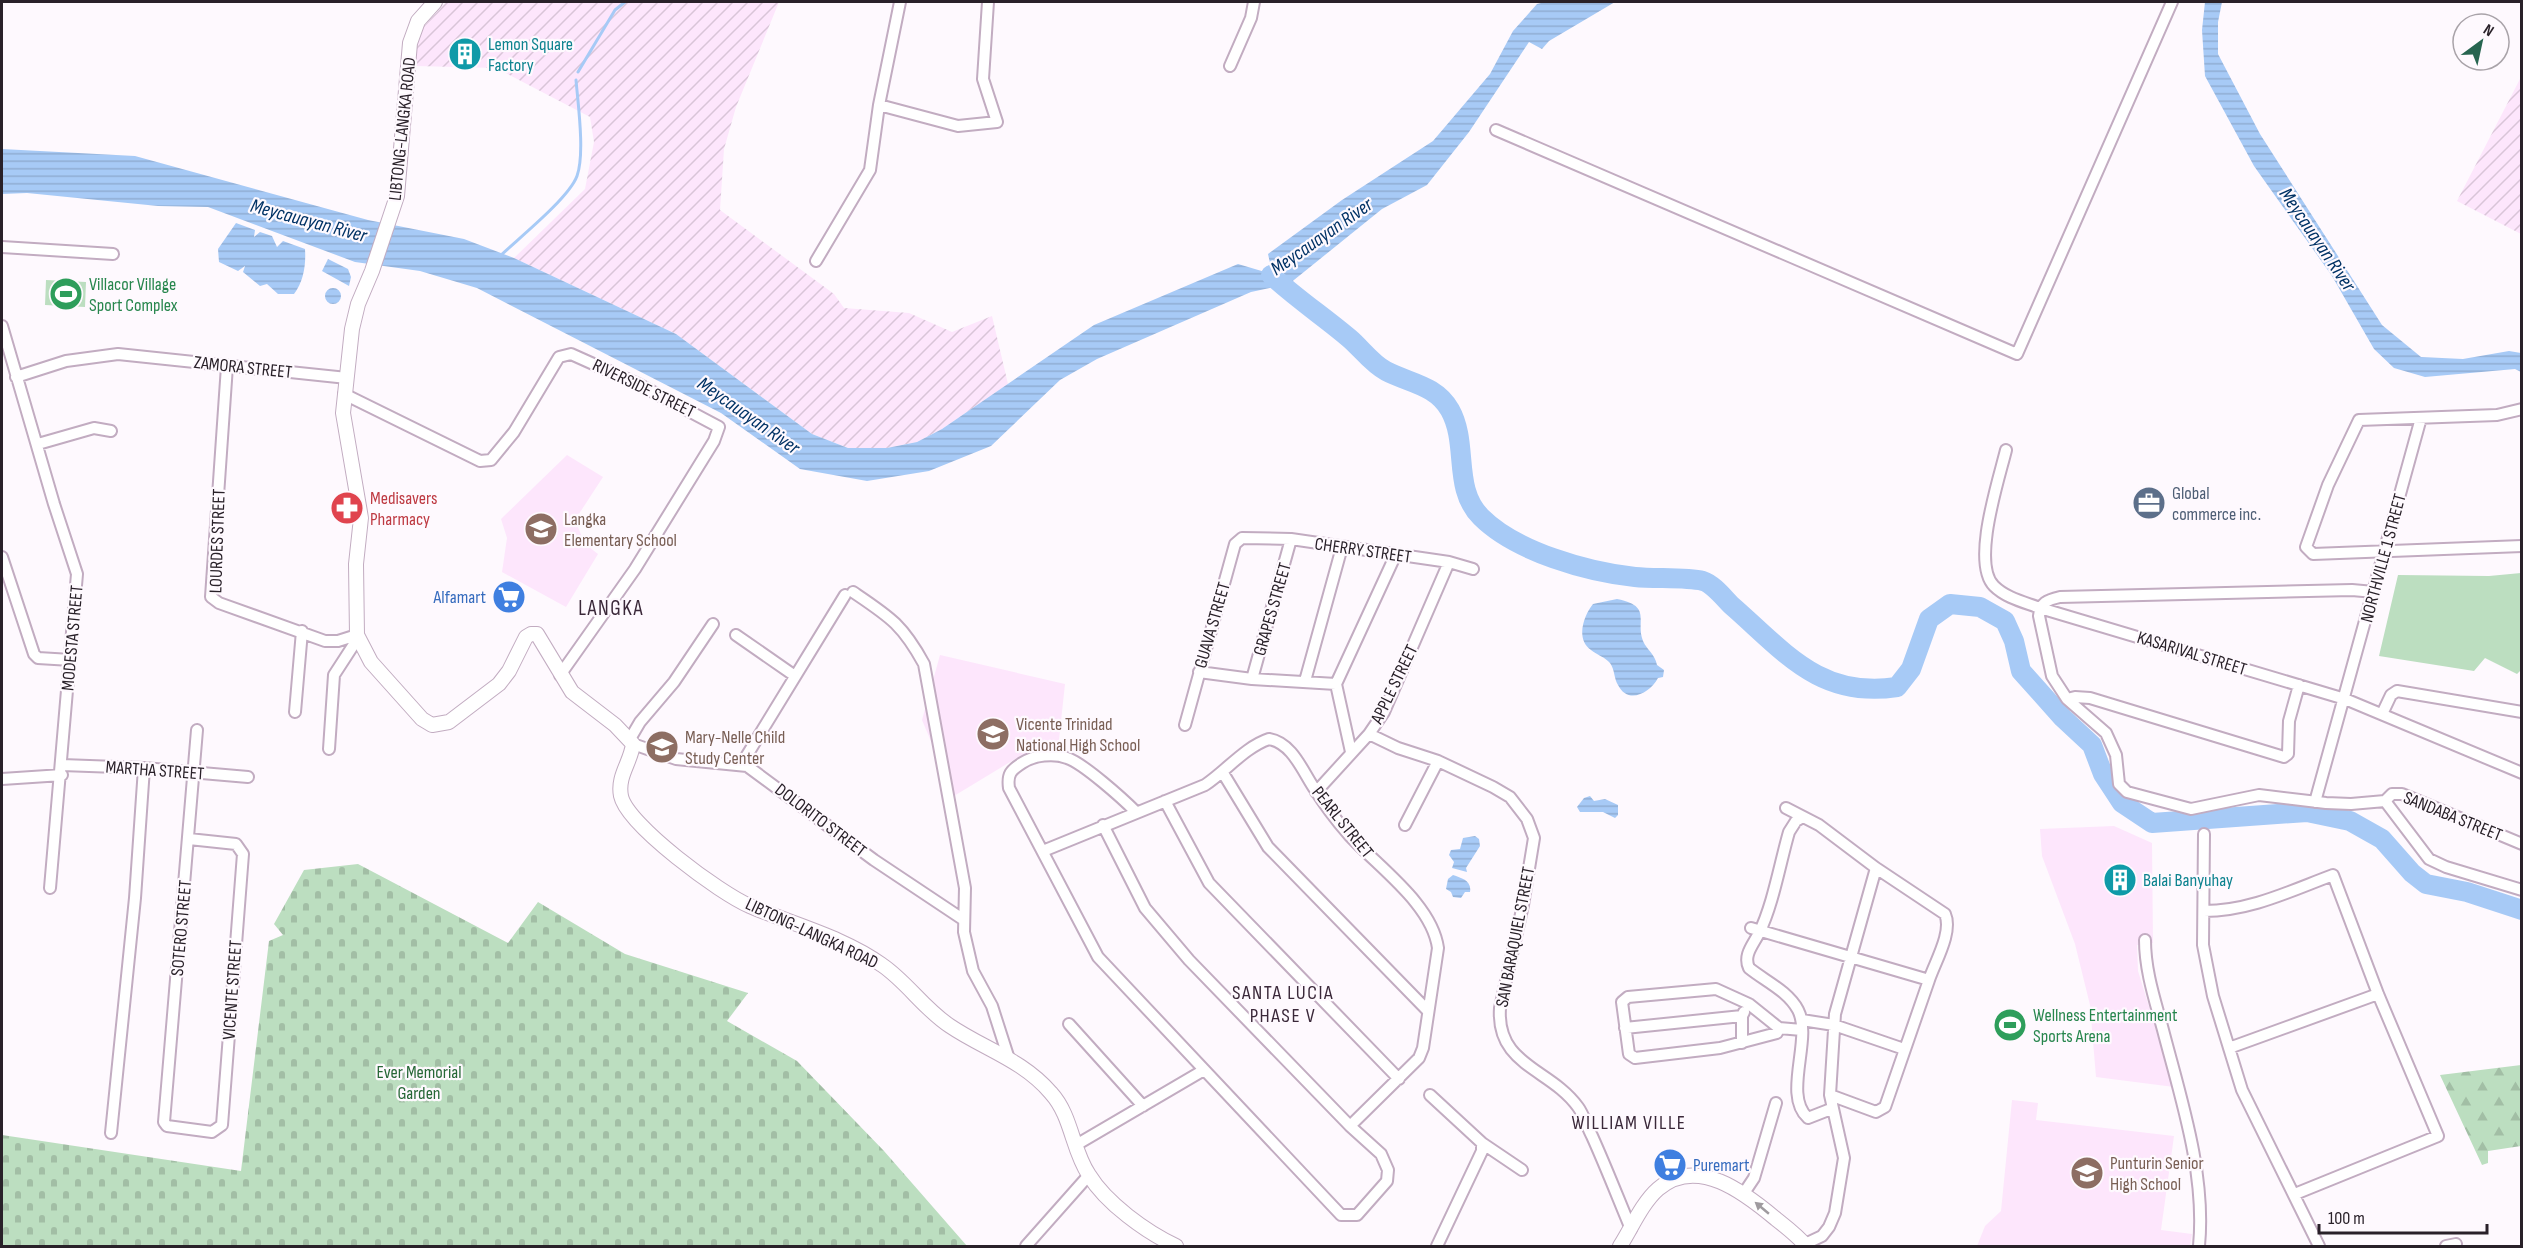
<svg xmlns="http://www.w3.org/2000/svg" width="2523" height="1248" font-family="'Sofia Sans Condensed',sans-serif">
  <style>
    .built { fill: #fde6fc }
    .industrial { fill: url(#industrial-furrows) }
    .green { fill: #bcdec0 }
    .forest { fill: url(#forest-firs) }
    .cemetery { fill: url(#cemetery-stones) }
    .water { fill: url(#water-rules) }
    .lines { fill: none; stroke-linecap: round; stroke-linejoin: round }
    .stream { stroke: #a7caf6; stroke-width: 3 }
    .river { stroke: #a7caf6; stroke-width: 20 }
    .minor-casing { stroke: #c2acc1; stroke-width: 14 }
    .secondary-casing { stroke: #c2acc1; stroke-width: 16 }
    .minor { stroke: #fff; stroke-width: 10 }
    .secondary { stroke: #fff; stroke-width: 14 }
    .oneway { fill: #9f9b9f }
    .labels { text-anchor: middle; stroke-width: 4.5; stroke-linejoin: round; paint-order: stroke }
    .culture-label { font-size: 18px; fill: #0d838f; stroke: #fef9fe; text-anchor: start }
    .street-label { font-size: 18px; fill: #292129; stroke: #fef9fe }
    .leisure-label { font-size: 18px; fill: #27864d; stroke: #fef9fe; text-anchor: start }
    .service-label { font-size: 18px; fill: #4e5e75; stroke: #fef9fe; text-anchor: start }
    .health-label { font-size: 18px; fill: #be3a42; stroke: #fef9fe; text-anchor: start }
    .education-label { font-size: 18px; fill: #785e54; stroke: #fef9fe; text-anchor: start }
    .shop-label { font-size: 18px; fill: #366cbe; stroke: #fef9fe; text-anchor: end }
    .park-label { font-size: 18px; fill: #266736; stroke: #fef9fe }
    .water-label { font-size: 20px; font-style: italic; fill: #013265; stroke: #fef9fe }
    .neighbourhood-label { font-size: 20px; letter-spacing: 1.5px; fill: #3a2839; stroke: #fef9fe }
    .quarter-label { font-size: 21px; letter-spacing: 1.5px; fill: #3a2839; stroke: #fef9fe }
  </style>
  <defs>
    <pattern id="industrial-furrows" width="10" height="10" patternUnits="userSpaceOnUse" patternTransform="scale(1.5)"><rect width="10" height="10" fill="#fde6fc"/><path d="M-1 1l2-2M0 10L10 0M9 11l2-2" fill="none" stroke="#d9c5d8"/></pattern>
    <pattern id="forest-firs" width="22" height="20" patternUnits="userSpaceOnUse" patternTransform="scale(1.5)"><rect width="22" height="20" fill="#bcdec0"/><path d="M5 1l3.5 6h-7zM16 11l3.5 6h-7z" fill="#a2bea5"/></pattern>
    <pattern id="cemetery-stones" width="16" height="16" patternUnits="userSpaceOnUse" patternTransform="scale(1.5)"><rect width="16" height="16" fill="#bcdec0"/><path d="M2 7V4a2 2 0 0 1 4 0v3zM10 15v-3a2 2 0 0 1 4 0v3z" fill="#a2bea5"/></pattern>
    <pattern id="water-rules" width="6" height="5" patternUnits="userSpaceOnUse" patternTransform="scale(1.5)"><rect width="6" height="5" fill="#a7caf6"/><path d="M0 2.5h6" fill="none" stroke="#90add3"/></pattern>
  </defs>
  <rect width="100%" height="100%" fill="#fef9fe"/>
  <path class="built" d="M 567,455 L 603,477 L 575,520 L 585,544 L 598,554 L 566,607 L 502,572 L 507,538 L 501,519 Z
    M 940,655 L 1065,684 L 1058,749 L 1020,756 L 954,796 L 922,720 Z
    M 2114,826 L 2152,843 L 2153,943 L 2137,945 L 2138,971 L 2174,1087 L 2096,1077 L 2090,1005 L 2075,944 L 2042,856 L 2040,829 Z
    M 2012,1100 L 2038,1103 L 2036,1120 L 2174,1136 L 2161,1230 L 2192,1234 L 2190,1246 L 1977,1246 L 1985,1226 L 2001,1211 Z"/>
  <path class="industrial" d="M 446,2 L 779,2 L 736,107 L 724,149 L 720,210 L 834,294 L 844,308 L 909,313 L 952,332 L 992,316 L 1008,384 L 942,429 L 917,442 L 887,448 L 848,448 L 812,434 L 676,334 L 514,258 L 585,189 L 594,142 L 590,117 L 496,68 L 416,66 L 418,33 Z
    M 2521,77 L 2521,234 L 2457,201 Z"/>
  <path class="green" d="M 46,280 L 86,282 L 85,307 L 45,305 Z
    M 2521,573 L 2522,669 L 2517,674 L 2485,658 L 2474,671 L 2379,656 L 2398,575 L 2489,576 Z"/>
  <path class="forest" d="M 2521,1065 L 2521,1146 L 2488,1151 L 2488,1163 L 2482,1165 L 2440,1075 Z"/>
  <path class="cemetery" d="M 358,864 L 508,943 L 538,902 L 625,954 L 748,993 L 727,1021 L 797,1061 L 884,1151 L 967,1246 L 2,1246 L 2,1135 L 241,1171 L 269,941 L 283,935 L 274,924 L 304,870 Z"/>
  <path class="water" d="M 1545,2 L 1615,2 L 1549,41 L 1542,49 L 1529,42 L 1469,132 L 1427,185 L 1382,209 L 1289,284 L 1251,292 L 1097,359 L 1060,380 L 991,446 L 929,471 L 867,481 L 800,469 L 721,413 L 477,288 L 420,271 L 355,262 L 208,207 L 158,206 L 27,193 L 2,194 L 2,149 L 135,156 L 368,220 L 464,239 L 514,258 L 676,334 L 812,434 L 848,448 L 887,448 L 917,442 L 942,429 L 1094,325 L 1238,264 L 1265,272 L 1270,263 L 1268,254 L 1342,200 L 1433,141 L 1490,74 L 1513,31 L 1537,4 Z
    M 2205,2 L 2222,2 L 2218,22 L 2218,54 L 2260,134 L 2382,325 L 2421,357 L 2463,359 L 2509,351 L 2521,353 L 2521,372 L 2515,369 L 2425,377 L 2394,368 L 2374,349 L 2332,276 L 2254,166 L 2205,76 L 2202,30 Z
    M 236,223 L 255,230 L 254,237 L 260,232 L 272,236 L 277,247 L 283,241 L 305,249 C 306,264 304,281 294,294 L 278,294 L 267,284 L 260,286 L 243,272 L 245,266 L 238,271 L 219,262 L 218,249 Z
    M 328,259 L 348,269 L 351,277 L 349,286 L 322,271 Z
    M325 296a8 8 0 1 1 16 0a8 8 0 1 1-16 0Z
    M 1617,599 C 1653,606 1635,621 1643,641 C 1647,650 1655,654 1657,665 L 1664,670 L 1663,677 L 1658,678 C 1650,693 1628,705 1618,685 C 1614,679 1615,670 1610,663 C 1605,657 1597,655 1591,650 C 1575,639 1584,615 1593,604 Z
    M 1590,796 L 1594,801 L 1605,799 L 1618,805 L 1618,815 L 1615,818 L 1603,812 L 1580,812 L 1577,807 L 1584,798 Z
    M 1475,836 L 1479,839 L 1480,846 L 1466,868 L 1467,872 L 1452,868 L 1454,862 L 1449,855 L 1451,850 L 1460,849 L 1463,838 Z
    M 1453,875 C 1462,878 1472,881 1470,892 L 1465,892 L 1461,898 L 1453,897 L 1451,892 L 1446,889 L 1448,879 Z"/>
  <g class="lines">
    <path class="stream" d="M 578,72 L 615,10 L 625,2
      M 500,256 C 519,238 569,198 577,176 C 585,154 578,104 576,80"/>
    <path class="river" d="M 1271,275 C 1297,299 1323,316 1349,338 C 1361,348 1372,364 1386,371 C 1409,383 1436,385 1450,410 C 1469,444 1452,488 1481,517 C 1516,552 1588,572 1635,577 C 1655,579 1686,577 1703,581 C 1713,584 1724,598 1731,605 C 1784,651 1819,699 1897,687 L 1911,669 L 1929,619 L 1950,604 L 1980,607 L 2005,621 L 2014,641 L 2021,671 L 2063,718 L 2092,745 L 2103,774 L 2122,803 L 2152,823 L 2307,812 L 2350,821 L 2382,839 L 2412,873 L 2426,884 L 2467,892 L 2522,910"/>
    <g class="minor-casing">
      <path id="minor" d="M 1230,66 L 1251,18 L 1254,2
        M 879,105 L 958,126 L 997,122 L 983,79 L 988,2
        M 1496,130 L 2017,354 L 2172,2
        M 2,247 L 113,254
        M 816,261 L 870,170 L 879,105 L 900,2
        M 2,326 L 54,504 L 77,574 L 50,888
        M 227,366 L 211,597 L 219,603 L 325,641 L 338,641 L 357,635
        M 16,377 L 66,361 L 118,354 L 347,378
        M 344,394 L 480,461 L 491,460 L 514,432 L 559,357 L 571,354 L 638,384 L 719,427 L 714,441 L 635,569 L 560,675
        M 2522,409 L 2497,415 L 2359,420 L 2328,485 L 2306,547 L 2313,554 L 2522,546
        M 38,444 L 94,428 L 111,431
        M 2006,450 C 1999,479 1971,563 1994,586 C 2006,598 2024,602 2040,608 L 2345,699 L 2522,773
        M 2,557 L 34,654 L 38,658 L 71,660
        M 853,592 C 890,617 902,624 924,664 L 965,888 L 964,932 L 973,971 L 992,1006 L 1008,1056
        M 2374,592 L 2352,590 L 2060,597 C 2047,600 2040,603 2039,616 L 2052,676 L 2067,699 L 2106,733 L 2116,755 L 2119,784 L 2127,792 L 2191,809 L 2259,795 L 2326,803 L 2351,804 L 2385,801
        M 736,635 L 795,676
        M 1199,672 L 1252,679 L 1336,684 L 1351,752
        M 1252,679 L 1291,539
        M 1305,681 L 1342,547
        M 1336,684 L 1396,554
        M 2067,699 L 2075,697 L 2090,698 L 2284,757 L 2288,754 L 2289,721 L 2299,685
        M 295,712 L 302,631
        M 2382,714 L 2391,695 L 2397,691 L 2522,712
        M 1185,725 L 1235,544 L 1242,538 L 1291,539 L 1449,562 L 1473,569
        M 1369,734 L 1398,748 L 1438,761 L 1493,787 L 1510,797 L 1527,819 L 1534,838 L 1523,905 L 1500,1008 C 1496,1066 1550,1068 1578,1107 C 1584,1115 1587,1127 1592,1136 C 1606,1167 1618,1198 1631,1229
        M 630,739 L 640,722 L 674,682 L 713,624
        M 633,744 L 676,759 L 747,766 L 874,860 L 964,920
        M 329,749 L 334,675 L 358,638
        M 62,765 L 144,768 L 248,777
        M 741,765 L 845,595
        M 1223,773 L 1268,847 L 1428,1011
        M 2,779 L 62,775
        M 1316,792 L 1369,734 L 1384,712 L 1449,562
        M 1165,801 L 1209,883 L 1399,1079
        M 2385,801 L 2429,859 L 2446,867 L 2522,890
        M 2385,801 L 2392,794 L 2402,794 L 2522,844
        M 2315,802 L 2421,418
        M 1786,808 L 1819,825 L 1876,868 L 1945,914 C 1953,932 1935,962 1929,980
        M 1803,817 L 1796,821 L 1789,832 C 1780,863 1773,905 1759,933 C 1753,945 1743,955 1749,968 C 1765,981 1788,991 1798,1010 C 1813,1039 1782,1095 1808,1118 L 1831,1109
        M 1103,825 L 1145,908 L 1189,960 L 1350,1126 L 1381,1154 L 1388,1170 L 1387,1181 L 1357,1215 L 1341,1215 L 1098,957 L 1009,788 C 1007,774 1011,770 1022,763 C 1034,755 1054,753 1067,758 C 1083,763 1123,799 1136,812
        M 1405,825 L 1438,761
        M 2204,834 L 2203,945 L 2213,996 L 2242,1090 L 2319,1246
        M 189,839 L 236,844 L 243,854 L 222,1125 L 212,1132 L 167,1126 L 164,1122 L 197,730
        M 1043,851 L 1205,785 C 1226,771 1245,747 1269,739 C 1292,743 1302,770 1314,788 C 1324,804 1336,820 1349,835 C 1378,867 1432,904 1438,948 L 1423,1048 L 1419,1058 L 1350,1126
        M 2204,911 C 2250,911 2290,891 2333,875 L 2378,994 L 2438,1136 L 2295,1194
        M 1751,928 L 1929,980 L 1885,1107 L 1876,1112 L 1830,1095
        M 2145,940 C 2145,971 2155,1000 2163,1030 C 2181,1099 2206,1174 2199,1246
        M 1802,1020 L 1834,1025 L 1904,1049
        M 1069,1024 L 1143,1106
        M 1625,1028 L 1742,1016
        M 1779,1028 L 1777,1033 L 1720,1048 L 1635,1058 L 1629,1054 L 1622,1002 L 1628,997 L 1716,989 L 1749,1004 L 1779,1028 L 1802,1030
        M 1742,1043 L 1742,1016 L 1744,1012
        M 2229,1048 L 2378,994
        M 1430,1095 L 1482,1143 L 1482,1151 L 1437,1246
        M 111,1133 L 135,898 L 144,768
        M 1482,1143 L 1522,1170
        M 1076,1145 L 1204,1070
        M 1744,1193 L 1754,1178 L 1776,1103
        M 1805,1244 L 1822,1236 L 1829,1227 L 1835,1213 L 1844,1158 L 1830,1095 L 1835,1014 L 1876,868
        M 1026,1246 L 1089,1175
        M 2446,1246 L 2456,1244"/>
    </g>
    <g class="secondary-casing">
      <path id="secondary" d="M 435,2 L 418,21 L 410,43 L 397,196 L 372,271 L 358,304 L 352,329 L 343,413 L 361,518 L 356,564 L 357,635 L 371,662 L 422,719 L 432,725 L 449,722 L 499,684 L 509,671 L 526,637 L 531,634 L 537,634 L 572,692 L 615,725 L 633,744 C 631,762 617,776 621,796 C 627,825 721,894 750,906 C 794,925 843,937 882,965 C 907,982 924,1009 950,1026 C 984,1049 1023,1060 1051,1093 C 1072,1116 1072,1150 1089,1175 C 1106,1203 1146,1232 1176,1246
        M 1620,1246 C 1631,1229 1642,1203 1658,1189 C 1697,1155 1745,1193 1776,1219 C 1786,1227 1798,1236 1806,1246"/>
    </g>
    <use href="#minor" class="minor"/>
    <use href="#secondary" class="secondary"/>
  </g>
  <defs><path id="oneway-solid" d="M-6-.8H1V-3.2L6.5 0L1 3.2V.8H-6Z" transform="scale(1.5)"/></defs>
  <use class="oneway" href="#oneway-solid" transform="translate(1762 1208) rotate(-140)"/>
  <defs>
    <g id="building-disc" transform="scale(1.725)"><circle r="9.5" fill="#0f9aa8" stroke="#fef9fe"/><path d="M-4-6H4V6H1V3H-1V6H-4ZM-2.5-4.3h1.7v1.8h-1.7ZM.8-4.3h1.7v1.8H.8ZM-2.5-1h1.7V.8h-1.7ZM.8-1h1.7V.8H.8Z" fill="#fff"/></g>
    <g id="stadium-disc" transform="scale(1.725)"><circle r="9.5" fill="#2e9e5b" stroke="#fef9fe"/><path d="M0-5a6.5 5 0 1 0 0 10a6.5 5 0 1 0 0-10ZM-3.5-1.8h7v3.6h-7Z" fill="#fff"/></g>
    <g id="office-disc" transform="scale(1.725)"><circle r="9.5" fill="#5c6f8a" stroke="#fef9fe"/><path d="M-6-3h4V-5.5h4V-3h4V5H-6ZM-1-4.5V-3h2v-1.5ZM-6 0V1H6V0Z" fill="#fff"/></g>
    <g id="pharmacy-disc" transform="scale(1.725)"><circle r="9.5" fill="#e0444e" stroke="#fef9fe"/><path d="M-2-6h4v4h4v4h-4v4h-4v-4h-4v-4h4Z" fill="#fff"/></g>
    <g id="school-disc" transform="scale(1.725)"><circle r="9.5" fill="#8d6e63" stroke="#fef9fe"/><path d="M0-5L7-2L0 1L-7-2ZM-4 1L0 2.5L4 1V4Q0 6-4 4Z" fill="#fff"/></g>
    <g id="supermarket-disc" transform="scale(1.725)"><circle r="9.5" fill="#3f7fe0" stroke="#fef9fe"/><path d="M-6-5.5h2.5l.6 2H6L4.5 2H-2.5L-4.4-4H-6ZM-1.5 3.2a1.3 1.3 0 1 0 .1 0ZM3 3.2a1.3 1.3 0 1 0 .1 0Z" fill="#fff"/></g>
  </defs>
  <g fill-rule="evenodd">
    <use href="#building-disc" x="465" y="54"/>
    <use href="#stadium-disc" x="66" y="294"/>
    <use href="#office-disc" x="2149" y="503"/>
    <use href="#pharmacy-disc" x="347" y="508"/>
    <use href="#school-disc" x="541" y="529"/>
    <use href="#supermarket-disc" x="509" y="597"/>
    <use href="#school-disc" x="993" y="734"/>
    <use href="#school-disc" x="662" y="747"/>
    <use href="#building-disc" x="2120" y="880"/>
    <use href="#stadium-disc" x="2010" y="1025"/>
    <use href="#supermarket-disc" x="1670" y="1165"/>
    <use href="#school-disc" x="2087" y="1173"/>
  </g>
  <g class="labels">
    <g class="culture-label">
      <text x="488" y="50">Lemon Square<tspan x="488" dy="21">Factory</tspan></text>
      <text x="2143" y="886">Balai Banyuhay</text>
    </g>
    <g class="street-label">
      <text transform="translate(402 129) rotate(-84)" y="6">LIBTONG-LANGKA ROAD</text>
      <text transform="translate(243 367) rotate(6)" y="6">ZAMORA STREET</text>
      <text transform="translate(644 388) rotate(26)" y="6">RIVERSIDE STREET</text>
      <text transform="translate(217 541) rotate(-88)" y="6">LOURDES STREET</text>
      <text transform="translate(1363 550) rotate(8)" y="6">CHERRY STREET</text>
      <text transform="translate(2383 558) rotate(-75)" y="6">NORTHVILLE 1 STREET</text>
      <text transform="translate(1272 609) rotate(-74)" y="6">GRAPES STREET</text>
      <text transform="translate(1212 625) rotate(-74)" y="6">GUAVA STREET</text>
      <text transform="translate(72 638) rotate(-85)" y="6">MODESTA STREET</text>
      <text transform="translate(2192 653) rotate(17)" y="6">KASARIVAL STREET</text>
      <text transform="translate(1394 684) rotate(-64)" y="6">APPLE STREET</text>
      <text transform="translate(155 770) rotate(4)" y="6">MARTHA STREET</text>
      <text transform="translate(2453 816) rotate(22)" y="6">SANDABA STREET</text>
      <text transform="translate(821 820) rotate(37)" y="6">DOLORITO STREET</text>
      <text transform="translate(1343 822) rotate(51)" y="6">PEARL STREET</text>
      <text transform="translate(181 928) rotate(-85)" y="6">SOTERO STREET</text>
      <text transform="translate(812 933) rotate(25)" y="6">LIBTONG-LANGKA ROAD</text>
      <text transform="translate(1515 937) rotate(-79)" y="6">SAN BARAQUIEL STREET</text>
      <text transform="translate(232 990) rotate(-86)" y="6">VICENTE STREET</text>
    </g>
    <g class="leisure-label">
      <text x="89" y="290">Villacor Village<tspan x="89" dy="21">Sport Complex</tspan></text>
      <text x="2033" y="1021">Wellness Entertainment<tspan x="2033" dy="21">Sports Arena</tspan></text>
    </g>
    <g class="service-label">
      <text x="2172" y="499">Global<tspan x="2172" dy="21">commerce inc.</tspan></text>
    </g>
    <g class="health-label">
      <text x="370" y="504">Medisavers<tspan x="370" dy="21">Pharmacy</tspan></text>
    </g>
    <g class="education-label">
      <text x="564" y="525">Langka<tspan x="564" dy="21">Elementary School</tspan></text>
      <text x="1016" y="730">Vicente Trinidad<tspan x="1016" dy="21">National High School</tspan></text>
      <text x="685" y="743">Mary-Nelle Child<tspan x="685" dy="21">Study Center</tspan></text>
      <text x="2110" y="1169">Punturin Senior<tspan x="2110" dy="21">High School</tspan></text>
    </g>
    <g class="shop-label">
      <text x="486" y="603">Alfamart</text>
      <text x="1693" y="1171" text-anchor="start">Puremart</text>
    </g>
    <g class="park-label">
      <text x="419" y="1078">Ever Memorial<tspan x="419" dy="21">Garden</tspan></text>
    </g>
    <g class="water-label">
      <text transform="translate(309 220) rotate(15)" y="7">Meycauayan River</text>
      <text transform="translate(1321 236) rotate(-35)" y="7">Meycauayan River</text>
      <text transform="translate(2318 239) rotate(56)" y="7">Meycauayan River</text>
      <text transform="translate(749 415) rotate(35)" y="7">Meycauayan River</text>
    </g>
    <g class="neighbourhood-label">
      <text x="1283" y="999">SANTA LUCIA<tspan x="1283" dy="23">PHASE V</tspan></text>
      <text x="1629" y="1129">WILLIAM VILLE</text>
    </g>
    <g class="quarter-label">
      <text x="611" y="615">LANGKA</text>
    </g>
  </g>
  <rect width="2523" height="1248" fill="none" stroke="#292129" stroke-width="6"/>
  <g transform="translate(2481 42) rotate(33)"><circle r="28" fill="#fef9fe" stroke="#a9a3a9" stroke-width="1.5"/>
  <path d="M0-4.5L10 22L0 15L-10 22Z" fill="#276550"/>
  <text y="-9" font-size="16" font-weight="bold" text-anchor="middle" fill="#292129">N</text>
  </g>
  <path d="M2319 1224v9h168v-9" fill="none" stroke="#292129" stroke-width="3"/>
  <text x="2328" y="1224" font-size="18" fill="#292129" stroke="#fef9fe" stroke-width="4.5" paint-order="stroke">100 m</text>
</svg>
